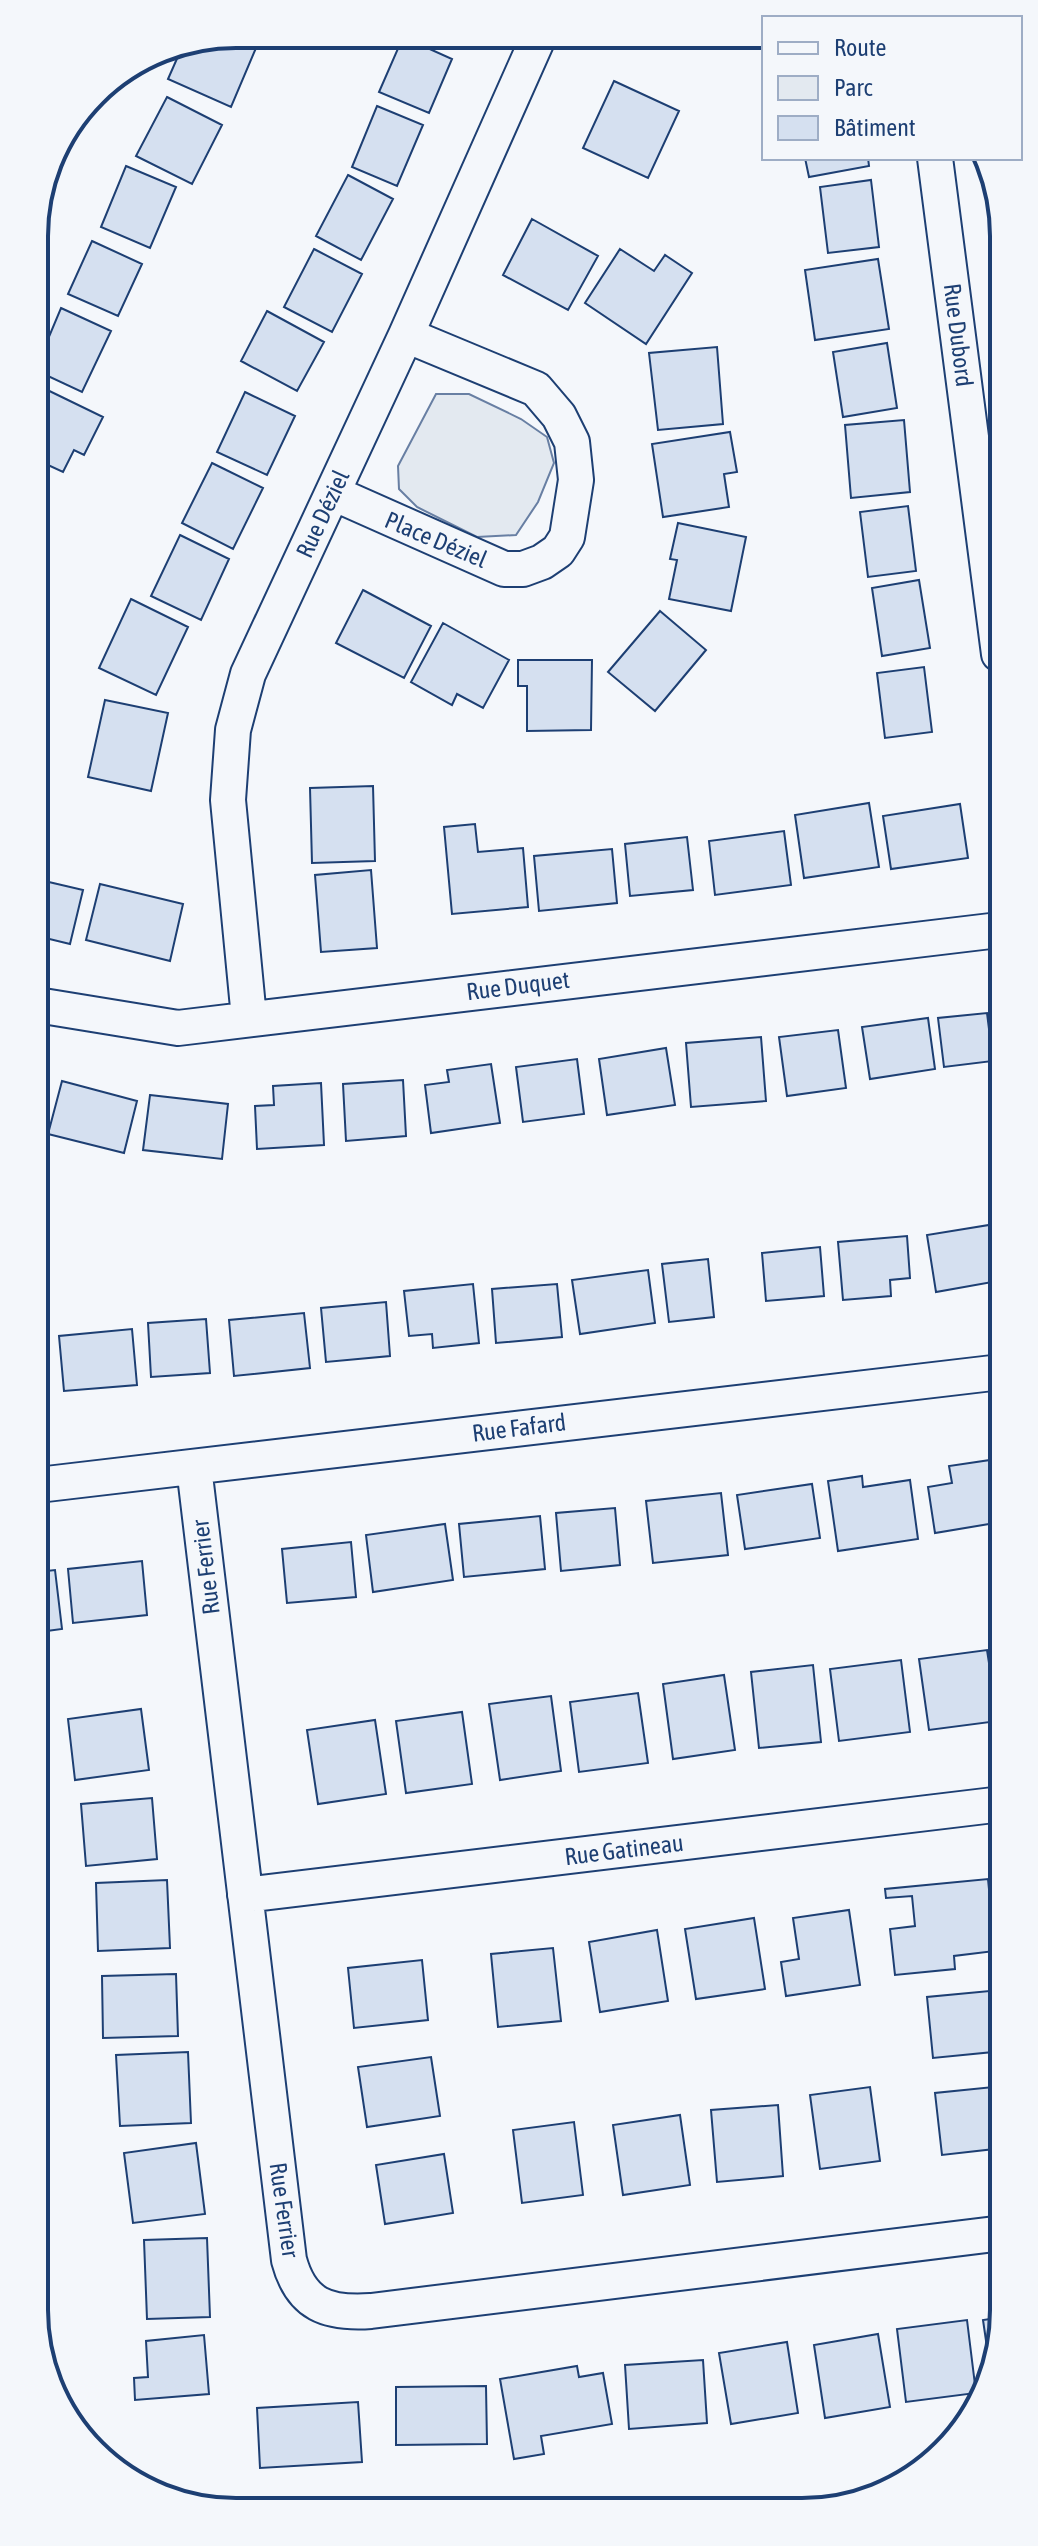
<svg xmlns="http://www.w3.org/2000/svg" width="1038" height="2546" font-family="'Asap Condensed',sans-serif">
  <style>
    .green { fill: #e3e9f0; stroke: #687fa3; stroke-width: 2 }
    .building { fill: #d5e0f0; stroke: #1d3f73; stroke-width: 2 }
    .lines { fill: none; stroke-linecap: round; stroke-linejoin: round }
    .minor-casing { stroke: #1d3f73; stroke-width: 38 }
    .minor { stroke: #f4f7fb; stroke-width: 34 }
    .labels { text-anchor: middle; stroke-width: 6; stroke-linejoin: round; paint-order: stroke }
    .street-label { font-size: 24px; fill: #1d3f73; stroke: #f4f7fb }
    .rim { fill: none; stroke: #1d3f73; stroke-width: 4 }
  </style>
  <rect width="100%" height="100%" fill="#f4f7fb"/>
  <path class="green" d="M 436,394 L 469,394 L 521,419 L 547,437 L 554,463 L 538,502 L 516,535 L 477,537 L 417,507 L 399,489 L 398,466 Z"/>
  <path class="building" d="M 228,36 L 256,48 L 231,107 L 168,79 L 183,45 Z
    M 403,37 L 452,59 L 429,113 L 379,92 Z
    M 614,81 L 679,111 L 648,178 L 583,148 Z
    M 167,97 L 222,125 L 192,184 L 136,156 Z
    M 377,106 L 423,125 L 397,186 L 352,167 Z
    M 805,158 L 868,158 L 869,166 L 809,177 Z
    M 126,166 L 176,187 L 150,248 L 101,227 Z
    M 348,175 L 393,199 L 361,260 L 316,236 Z
    M 871,180 L 879,247 L 828,253 L 820,187 Z
    M 532,219 L 598,256 L 568,310 L 503,275 Z
    M 92,241 L 142,264 L 118,316 L 68,294 Z
    M 314,249 L 362,274 L 332,332 L 284,307 Z
    M 620,249 L 654,271 L 665,255 L 692,273 L 646,344 L 585,303 Z
    M 878,259 L 889,329 L 815,340 L 805,270 Z
    M 61,308 L 111,331 L 82,392 L 35,370 Z
    M 267,311 L 324,342 L 297,391 L 241,361 Z
    M 887,343 L 897,408 L 843,417 L 833,352 Z
    M 717,347 L 723,424 L 658,430 L 649,353 Z
    M 35,384 L 103,417 L 84,455 L 74,450 L 63,472 L 35,459 Z
    M 245,392 L 295,416 L 267,475 L 217,452 Z
    M 904,420 L 910,492 L 851,498 L 845,425 Z
    M 730,432 L 737,472 L 724,474 L 729,507 L 663,517 L 652,444 Z
    M 212,463 L 263,488 L 233,549 L 182,523 Z
    M 908,506 L 916,571 L 868,577 L 860,512 Z
    M 678,523 L 746,537 L 731,611 L 669,599 L 677,560 L 670,559 Z
    M 180,535 L 229,559 L 201,620 L 151,596 Z
    M 919,580 L 930,648 L 882,656 L 872,588 Z
    M 363,590 L 431,626 L 404,678 L 336,643 Z
    M 131,599 L 188,627 L 156,695 L 99,668 Z
    M 660,611 L 706,650 L 655,711 L 608,672 Z
    M 443,623 L 509,660 L 483,708 L 457,694 L 452,705 L 411,682 Z
    M 518,660 L 592,660 L 591,730 L 527,731 L 527,686 L 518,686 Z
    M 924,667 L 932,732 L 885,738 L 877,673 Z
    M 105,700 L 168,713 L 151,791 L 88,777 Z
    M 373,786 L 375,861 L 312,863 L 310,788 Z
    M 869,803 L 879,867 L 804,878 L 795,815 Z
    M 960,804 L 968,858 L 891,869 L 883,816 Z
    M 475,824 L 478,852 L 523,848 L 528,907 L 452,914 L 444,827 Z
    M 784,831 L 791,885 L 715,895 L 709,841 Z
    M 687,837 L 693,890 L 630,896 L 625,844 Z
    M 612,849 L 617,903 L 539,911 L 534,856 Z
    M 371,870 L 377,948 L 321,952 L 315,875 Z
    M 36,879 L 83,890 L 70,944 L 37,936 Z
    M 100,884 L 183,904 L 170,961 L 86,940 Z
    M 987,1013 L 993,1061 L 944,1067 L 938,1018 Z
    M 928,1018 L 935,1069 L 870,1079 L 862,1027 Z
    M 838,1030 L 846,1088 L 787,1096 L 779,1037 Z
    M 761,1037 L 766,1101 L 691,1107 L 686,1043 Z
    M 666,1048 L 675,1105 L 607,1115 L 599,1059 Z
    M 577,1059 L 584,1114 L 523,1122 L 516,1067 Z
    M 491,1064 L 500,1123 L 431,1133 L 425,1085 L 449,1082 L 447,1070 Z
    M 403,1080 L 406,1136 L 346,1141 L 343,1084 Z
    M 62,1081 L 137,1101 L 124,1153 L 48,1134 Z
    M 321,1083 L 324,1145 L 257,1149 L 255,1106 L 274,1105 L 273,1086 Z
    M 37,1089 L 48,1093 L 37,1131 Z
    M 150,1095 L 228,1104 L 222,1159 L 143,1150 Z
    M 989,1225 L 998,1281 L 936,1292 L 927,1235 Z
    M 907,1236 L 910,1278 L 890,1280 L 891,1296 L 843,1300 L 838,1242 Z
    M 820,1247 L 824,1296 L 766,1301 L 762,1253 Z
    M 708,1259 L 714,1317 L 669,1322 L 662,1264 Z
    M 648,1270 L 655,1323 L 580,1334 L 572,1280 Z
    M 473,1284 L 479,1343 L 433,1348 L 432,1334 L 409,1336 L 404,1291 Z
    M 557,1284 L 562,1337 L 496,1343 L 492,1289 Z
    M 386,1302 L 390,1356 L 326,1362 L 321,1308 Z
    M 304,1313 L 310,1368 L 234,1376 L 229,1320 Z
    M 206,1319 L 210,1373 L 151,1377 L 148,1323 Z
    M 132,1329 L 137,1385 L 64,1391 L 59,1336 Z
    M 38,1341 L 44,1341 L 47,1397 L 38,1397 Z
    M 997,1459 L 1001,1522 L 935,1533 L 928,1487 L 952,1483 L 949,1466 Z
    M 862,1476 L 863,1487 L 910,1480 L 918,1539 L 838,1551 L 828,1481 Z
    M 812,1484 L 820,1538 L 745,1549 L 737,1495 Z
    M 721,1493 L 728,1555 L 653,1563 L 646,1501 Z
    M 615,1508 L 620,1565 L 561,1571 L 556,1513 Z
    M 540,1516 L 545,1569 L 464,1577 L 459,1524 Z
    M 445,1524 L 453,1580 L 373,1592 L 366,1535 Z
    M 351,1542 L 356,1597 L 287,1603 L 282,1549 Z
    M 142,1561 L 147,1615 L 73,1623 L 68,1569 Z
    M 55,1570 L 62,1629 L 39,1632 L 38,1572 Z
    M 987,1650 L 998,1721 L 929,1730 L 919,1659 Z
    M 901,1660 L 910,1732 L 839,1741 L 830,1669 Z
    M 813,1665 L 821,1742 L 759,1748 L 751,1672 Z
    M 724,1675 L 735,1750 L 673,1759 L 663,1684 Z
    M 638,1693 L 648,1763 L 579,1772 L 570,1702 Z
    M 551,1696 L 561,1771 L 500,1780 L 489,1704 Z
    M 141,1709 L 149,1770 L 75,1780 L 68,1719 Z
    M 462,1712 L 472,1784 L 406,1793 L 396,1721 Z
    M 375,1720 L 386,1794 L 318,1804 L 307,1730 Z
    M 152,1798 L 157,1859 L 86,1866 L 81,1804 Z
    M 988,1879 L 995,1951 L 954,1956 L 955,1969 L 895,1975 L 890,1929 L 915,1926 L 912,1896 L 886,1898 L 885,1889 Z
    M 167,1880 L 170,1948 L 98,1951 L 96,1883 Z
    M 849,1910 L 860,1985 L 786,1996 L 781,1962 L 799,1959 L 793,1918 Z
    M 754,1918 L 765,1989 L 696,1999 L 685,1929 Z
    M 657,1930 L 668,2001 L 600,2012 L 589,1942 Z
    M 553,1948 L 561,2021 L 498,2027 L 491,1954 Z
    M 422,1960 L 428,2020 L 354,2028 L 348,1968 Z
    M 176,1974 L 178,2036 L 103,2038 L 102,1976 Z
    M 1000,1990 L 1003,2051 L 933,2058 L 927,1997 Z
    M 188,2052 L 191,2123 L 120,2126 L 116,2055 Z
    M 431,2057 L 440,2116 L 367,2127 L 358,2067 Z
    M 1003,2086 L 1003,2148 L 942,2155 L 935,2093 Z
    M 870,2087 L 880,2161 L 820,2169 L 810,2095 Z
    M 778,2105 L 783,2176 L 717,2182 L 711,2110 Z
    M 680,2115 L 690,2185 L 623,2195 L 613,2125 Z
    M 574,2122 L 583,2195 L 522,2203 L 513,2130 Z
    M 196,2143 L 205,2214 L 133,2223 L 124,2153 Z
    M 444,2154 L 453,2213 L 385,2224 L 376,2165 Z
    M 207,2238 L 210,2317 L 147,2319 L 144,2240 Z
    M 1004,2317 L 1004,2322 L 991,2375 L 983,2320 Z
    M 967,2320 L 976,2393 L 906,2402 L 897,2329 Z
    M 878,2334 L 890,2407 L 825,2418 L 814,2345 Z
    M 204,2335 L 209,2394 L 135,2400 L 134,2378 L 148,2377 L 146,2341 Z
    M 787,2342 L 798,2413 L 731,2424 L 719,2353 Z
    M 703,2360 L 707,2423 L 629,2429 L 625,2365 Z
    M 577,2366 L 579,2377 L 603,2373 L 612,2424 L 541,2436 L 544,2454 L 514,2459 L 500,2379 Z
    M 486,2386 L 487,2444 L 396,2445 L 396,2387 Z
    M 358,2402 L 362,2462 L 260,2468 L 257,2408 Z"/>
  <g class="lines">
    <g class="minor-casing">
      <path id="minor" d="M 935,158 L 999,654
        M 333,493 L 504,569 L 523,569 L 542,562 L 558,551 L 567,537 L 576,480 L 572,442 L 559,416 L 536,389 L 406,335
        M 37,1005 L 178,1028 L 999,930
        M 249,1018 L 228,800 L 233,730 L 248,674 L 406,335 L 539,36
        M 194,1467 L 289,2260 C 301,2305 327,2314 371,2311 L 1003,2233
        M 38,1485 L 1001,1372
        M 245,1895 L 1002,1804"/>
    </g>
    <use href="#minor" class="minor"/>
  </g>
  <g class="labels">
    <g class="street-label">
      <text transform="translate(958 335) rotate(83)" y="8">Rue Dubord</text>
      <text transform="translate(323 514) rotate(-65)" y="8">Rue Déziel</text>
      <text transform="translate(436 540) rotate(23)" y="8">Place Déziel</text>
      <text transform="translate(518 986) rotate(-7)" y="8">Rue Duquet</text>
      <text transform="translate(519 1428) rotate(-7)" y="8">Rue Fafard</text>
      <text transform="translate(206 1567) rotate(-97)" y="8">Rue Ferrier</text>
      <text transform="translate(624 1850) rotate(-7)" y="8">Rue Gatineau</text>
      <text transform="translate(284 2210) rotate(82)" y="8">Rue Ferrier</text>
    </g>
  </g>
  <path d="M0 0H1038V2546H0ZM236 48H802A188 188 0 0 1 990 236V2310A188 188 0 0 1 802 2498H236A188 188 0 0 1 48 2310V236A188 188 0 0 1 236 48Z" fill="#f4f7fb" fill-rule="evenodd"/>
  <path class="rim" d="M236 48H802A188 188 0 0 1 990 236V2310A188 188 0 0 1 802 2498H236A188 188 0 0 1 48 2310V236A188 188 0 0 1 236 48Z"/>
  <rect x="762" y="16" width="260" height="144" fill="#f4f7fb" stroke="#9eadc5" stroke-width="2"/>
  <rect x="778" y="42" width="40" height="12" fill="#f4f7fb" stroke="#9eadc5" stroke-width="2"/>
  <text x="834" y="56" font-size="24" fill="#1d3f73">Route</text>
  <rect x="778" y="76" width="40" height="24" fill="#e3e9f0" stroke="#9eadc5" stroke-width="2"/>
  <text x="834" y="96" font-size="24" fill="#1d3f73">Parc</text>
  <rect x="778" y="116" width="40" height="24" fill="#d5e0f0" stroke="#9eadc5" stroke-width="2"/>
  <text x="834" y="136" font-size="24" fill="#1d3f73">Bâtiment</text>
</svg>
